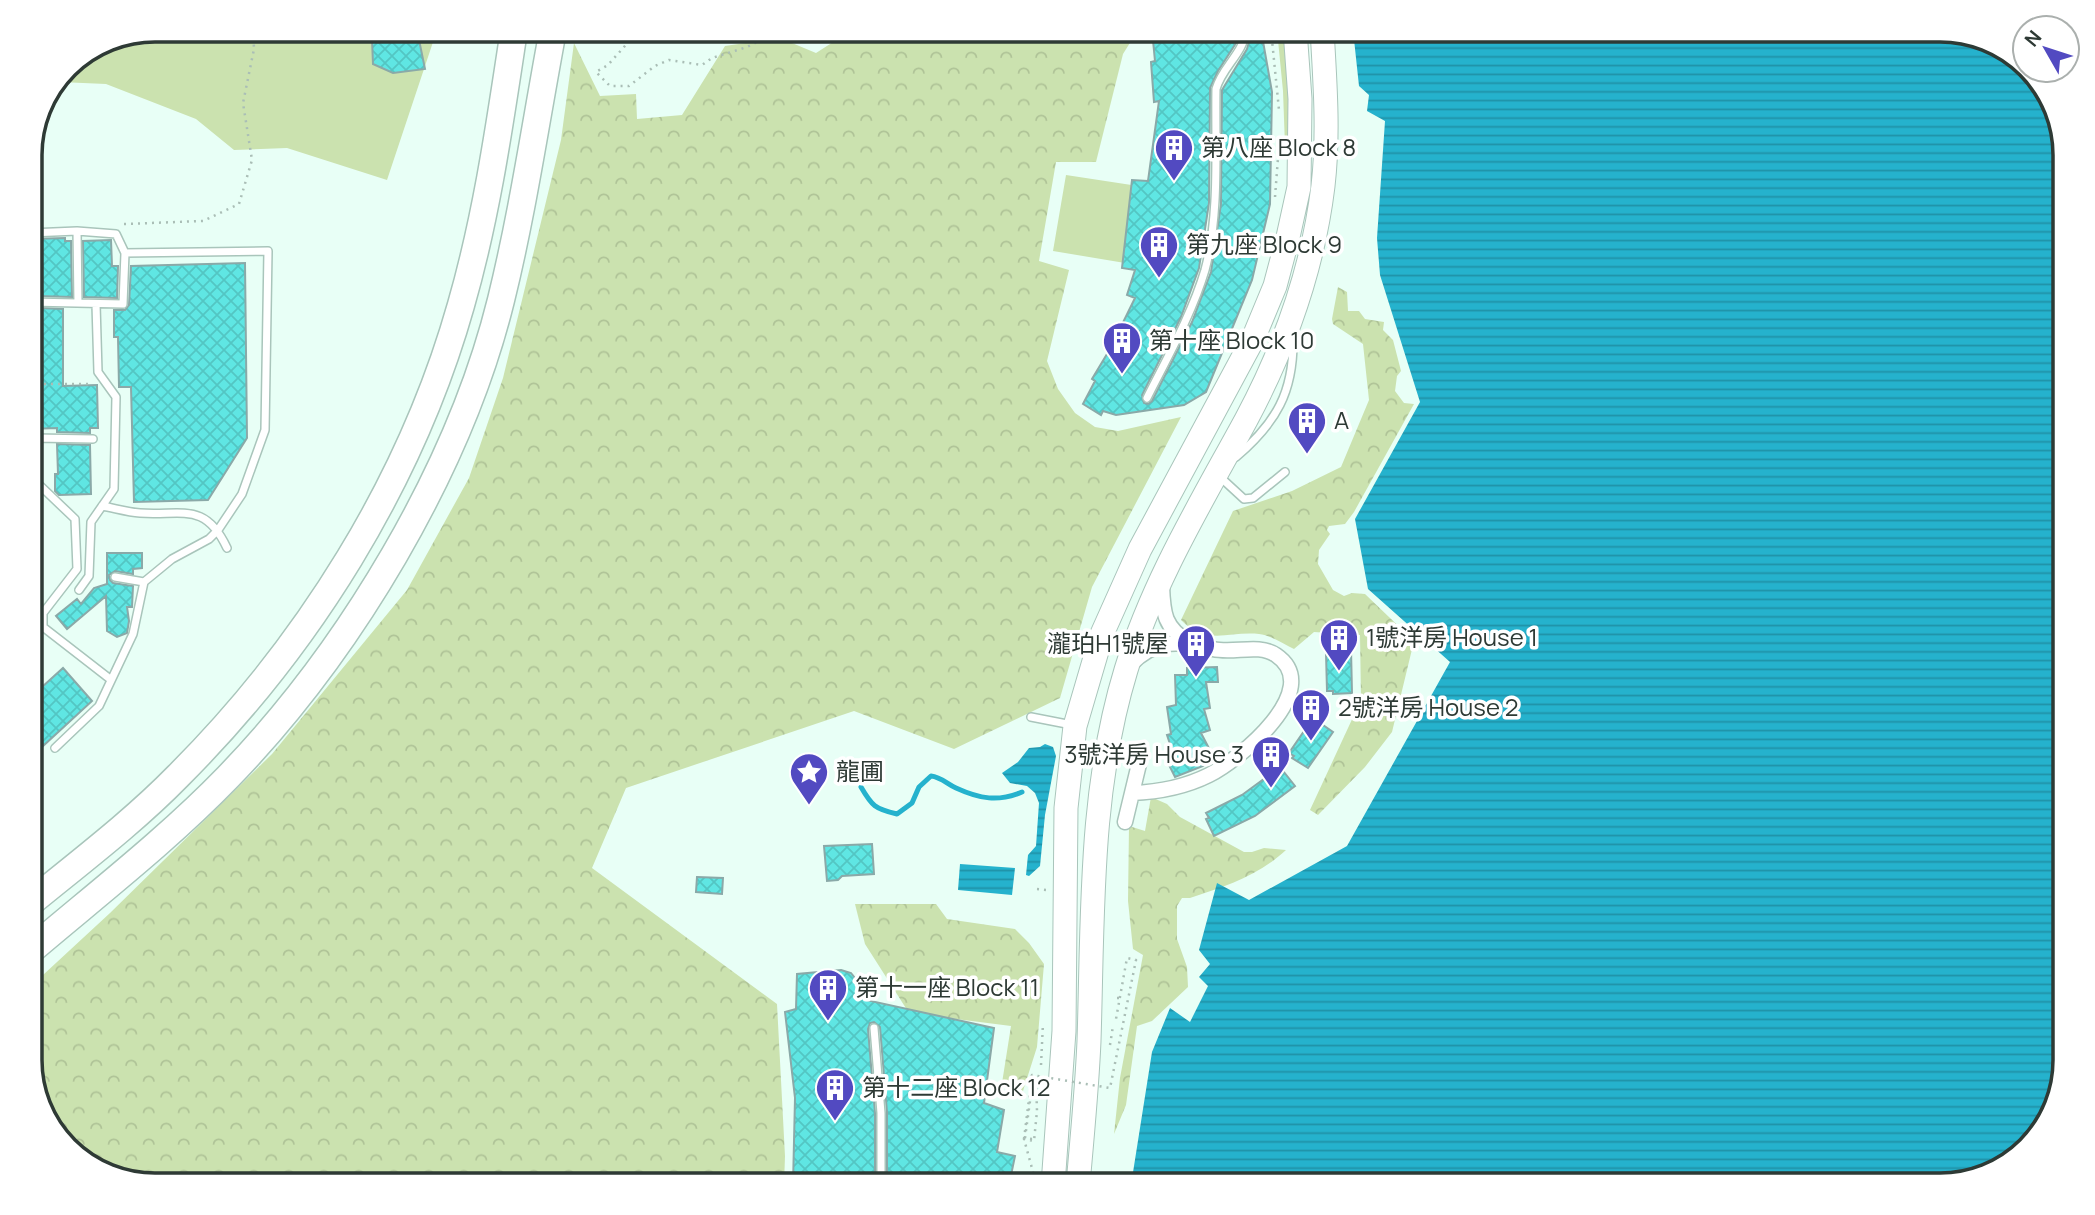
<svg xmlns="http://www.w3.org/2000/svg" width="2095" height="1215" font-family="Manrope,'Noto Sans TC',sans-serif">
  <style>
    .grass { fill: #cbe2af }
    .forest { fill: url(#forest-crowns) }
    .water { fill: url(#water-rules) }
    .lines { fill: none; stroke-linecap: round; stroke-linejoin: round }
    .stream { stroke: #25b2cd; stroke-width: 5 }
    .building { fill: url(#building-cross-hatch); stroke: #8aa9a8; stroke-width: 2 }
    .service-casing { stroke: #a9c5bb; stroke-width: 10 }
    .minor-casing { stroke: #a9c5bb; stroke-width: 17 }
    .primary-casing { stroke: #a9c5bb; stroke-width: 25 }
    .motorway-casing { stroke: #a9c5bb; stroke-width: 29 }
    .path { stroke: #aabeb6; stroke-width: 2.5; stroke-dasharray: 2 5; stroke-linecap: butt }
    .service { stroke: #fff; stroke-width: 7 }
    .minor { stroke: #fff; stroke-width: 14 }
    .primary { stroke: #fff; stroke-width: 23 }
    .motorway { stroke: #fff; stroke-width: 26 }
    .path-bridge { stroke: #aabeb6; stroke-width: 2.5; stroke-dasharray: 2 5; stroke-linecap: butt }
    .labels { text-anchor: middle; stroke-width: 7; stroke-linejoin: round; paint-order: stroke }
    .poi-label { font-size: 24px; fill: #2e3a35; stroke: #fff; text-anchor: start }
    .rim { fill: none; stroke: #2e3a35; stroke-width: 3.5 }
  </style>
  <defs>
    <pattern id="forest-crowns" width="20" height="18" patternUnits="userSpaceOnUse" patternTransform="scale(1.75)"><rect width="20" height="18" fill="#cbe2af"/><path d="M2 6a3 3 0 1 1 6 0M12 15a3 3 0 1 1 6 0" fill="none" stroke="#afc397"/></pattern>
    <pattern id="water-rules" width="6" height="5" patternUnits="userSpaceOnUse" patternTransform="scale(1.75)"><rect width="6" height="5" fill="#25b2cd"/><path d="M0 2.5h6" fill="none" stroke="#2092a7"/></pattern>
    <pattern id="building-cross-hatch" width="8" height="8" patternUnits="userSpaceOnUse" patternTransform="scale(1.75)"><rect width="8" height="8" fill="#5fe6e3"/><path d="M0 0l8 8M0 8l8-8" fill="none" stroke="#53c6c3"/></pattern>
  </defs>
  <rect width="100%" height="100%" fill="#e8fff6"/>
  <path class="grass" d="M 155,30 L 437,30 L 387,180 L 287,148 L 234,150 L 196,119 L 106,84 L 60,82 L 67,66 L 108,39 Z
    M 1277,30 L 1285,30 L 1291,133 L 1285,146 L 1283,91 Z
    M 1066,175 L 1138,186 L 1125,263 L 1053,251 Z"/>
  <path class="forest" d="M 852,30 L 1138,30 L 1123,54 L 1096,162 L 1056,162 L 1039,261 L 1069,270 L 1047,361 L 1058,389 L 1075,413 L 1095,427 L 1118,431 L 1181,417 L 1092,587 L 1060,698 L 954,749 L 854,711 L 626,788 L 592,868 L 777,1004 L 785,1156 L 784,1185 L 155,1185 L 93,1169 L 51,1129 L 30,1068 L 30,987 L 110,913 L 272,754 L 407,590 L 469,478 L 503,378 L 561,140 L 574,43 L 600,96 L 636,94 L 637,119 L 682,115 L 725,46 L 780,38 L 816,53 Z
    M 1338,287 L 1347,292 L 1348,311 L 1359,311 L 1365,319 L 1384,322 L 1383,330 L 1393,340 L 1401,371 L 1397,376 L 1395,391 L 1404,403 L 1414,404 L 1354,512 L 1345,524 L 1329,526 L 1327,530 L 1330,534 L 1319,550 L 1318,564 L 1333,590 L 1344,596 L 1352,593 L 1365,594 L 1414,641 L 1392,732 L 1365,767 L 1318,815 L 1310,810 L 1361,700 L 1360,635 L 1314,632 L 1294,649 C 1284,644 1270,635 1259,634 C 1228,631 1206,646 1181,620 L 1233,511 L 1292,491 L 1341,467 L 1369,400 L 1363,344 L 1333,324 L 1332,319 Z
    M 1151,797 L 1167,804 L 1180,817 L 1244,852 L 1252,852 L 1264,848 L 1286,850 C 1258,876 1226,886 1190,898 L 1182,898 L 1177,906 L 1177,939 L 1187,967 L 1188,987 L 1152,1021 L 1137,1026 L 1126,1105 L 1114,1134 L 1120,1078 L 1143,955 L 1133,949 L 1128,901 L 1129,826 L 1145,831 Z
    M 855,904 L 936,904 L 947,919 L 1015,929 L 1029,943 L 1044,964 L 1037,1047 L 1023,1091 L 1002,1083 L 1011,1026 L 909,1013 L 865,944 Z"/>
  <path class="water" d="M 1353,30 L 1940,30 L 2002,46 L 2044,86 L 2065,147 L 2065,1060 L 2049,1122 L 2003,1168 L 1940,1185 L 1131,1185 L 1152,1052 L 1170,1008 L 1190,1022 L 1208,986 L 1199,977 L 1210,964 L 1199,950 L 1217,883 L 1249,900 L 1347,846 L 1450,662 L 1368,589 L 1355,519 L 1420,402 L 1380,275 L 1377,238 L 1385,121 L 1367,111 L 1369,95 L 1359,86 Z
    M 1045,744 L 1053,747 L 1056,756 L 1045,815 L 1040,866 L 1029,876 L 1026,875 L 1028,855 L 1036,846 L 1039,803 L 1035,793 L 1027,786 L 1010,783 L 1002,773 L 1018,762 L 1029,748 L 1040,747 Z
    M 960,864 L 1015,868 L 1012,895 L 958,890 Z"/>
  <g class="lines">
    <path class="stream" d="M 861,787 C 872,806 875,809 897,814 L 912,803 L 919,787 L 931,776 C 941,777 947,784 956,788 C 980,799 998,802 1022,792"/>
  </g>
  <path class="building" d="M 402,30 L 417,30 L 425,69 L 393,73 L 373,64 L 372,39 Z
    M 1152,30 L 1240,30 L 1236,43 L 1218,71 L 1210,88 L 1209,203 L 1199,268 L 1181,317 L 1142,395 L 1144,403 L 1148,404 L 1152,401 L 1192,322 L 1211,272 L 1221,204 L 1222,90 L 1247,49 L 1252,30 L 1261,30 L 1272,92 L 1270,204 L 1252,280 L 1206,392 L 1184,405 L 1116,415 L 1103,411 L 1101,415 L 1083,404 L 1095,381 L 1092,379 L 1110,349 L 1135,298 L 1127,295 L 1135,270 L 1122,268 L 1132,180 L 1148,181 L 1159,101 L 1154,102 L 1151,62 L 1155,61 Z
    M 65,238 L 65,241 L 71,241 L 72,297 L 38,296 L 38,292 L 30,292 L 30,239 Z
    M 111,240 L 112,266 L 118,266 L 117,298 L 84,297 L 83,241 Z
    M 245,263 L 247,438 L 208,500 L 134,502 L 131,387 L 119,387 L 118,337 L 114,337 L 114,310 L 125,310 L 129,305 L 131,266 Z
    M 38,308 L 63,309 L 63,386 L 97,385 L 98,428 L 90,428 L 90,433 L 57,432 L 57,428 L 30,429 L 30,386 L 31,381 L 38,381 Z
    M 57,444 L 90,445 L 91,494 L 59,495 L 55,491 L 55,474 L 58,474 Z
    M 107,553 L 142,553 L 142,568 L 133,569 L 133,574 L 115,571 L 109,575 L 110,580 L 113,583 L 133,586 L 132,607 L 127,607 L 129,621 L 127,633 L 117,637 L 107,631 L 106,596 L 67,629 L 56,616 L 77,599 L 81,604 L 94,588 L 107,584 Z
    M 1332,649 L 1351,649 L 1352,693 L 1333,694 L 1333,691 L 1327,691 L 1326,653 L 1332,653 Z
    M 1217,667 L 1218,682 L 1206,682 L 1210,708 L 1204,709 L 1210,730 L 1201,733 L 1212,754 L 1200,759 L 1203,766 L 1175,777 L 1169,765 L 1176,762 L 1167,735 L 1171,734 L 1167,707 L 1176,705 L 1175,675 L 1187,675 L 1187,668 Z
    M 63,668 L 92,701 L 43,746 L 30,732 L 30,698 Z
    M 1311,721 L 1315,724 L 1317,721 L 1333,732 L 1308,768 L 1292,758 L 1294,756 L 1289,753 Z
    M 1280,767 L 1295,786 L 1255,816 L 1214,836 L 1206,819 L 1209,818 L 1206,813 L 1242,795 Z
    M 872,844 L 874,874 L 842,876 L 838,880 L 827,881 L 824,846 Z
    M 697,877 L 723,878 L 722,894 L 696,892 Z
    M 841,970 L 851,973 L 859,983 L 866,1000 L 994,1028 L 984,1103 L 1004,1110 L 997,1152 L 1015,1156 L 1009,1185 L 887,1185 L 887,1112 L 880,1027 L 874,1022 L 870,1023 L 868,1029 L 875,1113 L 875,1185 L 793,1185 L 795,1098 L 785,1012 L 796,1009 L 797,974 Z"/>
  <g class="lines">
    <g class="service-casing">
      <path id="service" d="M 77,231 L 78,303
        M 30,233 L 77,231 L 116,234 L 125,253
        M 30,302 L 123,304 L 125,253 L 268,251 L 265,430 L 242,494 L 218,530 L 209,539 L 172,559 L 144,582 L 133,634 L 99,706 L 55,748
        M 1147,398 C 1167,358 1192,314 1205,270 C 1220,214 1215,147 1216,89 C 1222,67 1244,53 1246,30
        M 30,443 L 35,438 L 93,439
        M 1236,457 C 1276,423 1294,392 1293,338
        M 30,476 L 75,519 L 77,569 L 43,613 L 43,627 L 110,679
        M 1219,476 L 1244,499 L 1253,498 L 1285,472
        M 102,506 C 114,508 127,512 140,513 C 182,516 205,501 227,548
        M 115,577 L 144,582
        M 79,590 L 89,576 L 91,522 L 114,489 L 116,397 L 98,372 L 96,304
        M 1031,717 L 1072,725
        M 874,1028 L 881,1113 L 881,1185"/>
    </g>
    <g class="minor-casing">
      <path id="minor" d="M 1162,586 C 1163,613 1164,628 1190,643
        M 1130,665 C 1156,638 1180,641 1213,649 C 1234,654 1258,643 1276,655 C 1326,689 1239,760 1209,775 C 1185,787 1159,792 1132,793
        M 1125,822 L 1139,764"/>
    </g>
    <g class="primary-casing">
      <path id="primary" d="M 1053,1185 L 1064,1031 L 1066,808 L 1075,726 L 1102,634 L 1140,549 L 1253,339 L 1275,286 L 1288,237 L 1299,187 L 1300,99 L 1295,30
        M 1078,1185 C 1082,1137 1087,1089 1089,1041 C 1093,916 1089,791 1126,670 C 1153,581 1202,501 1246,420 C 1285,347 1313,268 1323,186 C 1329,135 1325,81 1322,30"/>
    </g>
    <g class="motorway-casing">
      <path id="motorway" d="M 30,903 C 80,862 133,822 178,776 C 308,646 411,482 461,305 C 487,215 500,122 514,30
        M 30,951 C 97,894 167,840 228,777 C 349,652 459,470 501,300 C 523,211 536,120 553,30"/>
    </g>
    <path class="path" d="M 639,30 L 608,65 L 596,72 L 610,86 L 629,86 L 655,66 L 669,60 L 702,65 L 712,58 L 747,47 L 781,30
      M 1271,30 L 1279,110
      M 1275,197 L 1278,158
      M 124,224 L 203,221 L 239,204 L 252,160 L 243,103 L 254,49 L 253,30
      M 30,384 L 93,384
      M 1037,889 L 1047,890
      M 1117,998 L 1121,998
      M 1110,1045 L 1113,1026
      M 1041,1065 L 1043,1023
      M 1032,1139 L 1025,1138 L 1033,1079 L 1036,1080 L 1037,1111 L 1034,1141 L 1024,1139 L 1033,1172
      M 1018,1185 L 1019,1173 L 1035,1175"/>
    <use href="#service" class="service"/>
    <use href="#minor" class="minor"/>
    <use href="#primary" class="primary"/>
    <use href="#motorway" class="motorway"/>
    <path class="path-bridge" d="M 1024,1139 L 1032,1075 L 1110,1088 L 1136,960 L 1127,958 L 1116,1019"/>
  </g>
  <defs>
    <g id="building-pin" transform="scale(2.0125)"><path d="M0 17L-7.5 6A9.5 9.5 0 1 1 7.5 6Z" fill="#524ac1" stroke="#fff"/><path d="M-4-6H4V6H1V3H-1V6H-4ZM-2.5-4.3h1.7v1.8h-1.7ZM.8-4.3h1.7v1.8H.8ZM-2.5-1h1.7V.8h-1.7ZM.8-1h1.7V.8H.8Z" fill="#fff"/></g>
    <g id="sight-pin" transform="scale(2.0125)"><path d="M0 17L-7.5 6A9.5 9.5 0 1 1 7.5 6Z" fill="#524ac1" stroke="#fff"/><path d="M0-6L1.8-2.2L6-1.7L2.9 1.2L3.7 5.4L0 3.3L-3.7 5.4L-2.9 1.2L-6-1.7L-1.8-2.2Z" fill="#fff"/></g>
  </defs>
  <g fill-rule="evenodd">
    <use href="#building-pin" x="1174" y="148"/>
    <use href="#building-pin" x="1159" y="245"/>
    <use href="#building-pin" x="1122" y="341"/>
    <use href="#building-pin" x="1307" y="421"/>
    <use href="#building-pin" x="1339" y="638"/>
    <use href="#building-pin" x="1196" y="644"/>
    <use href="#building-pin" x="1311" y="708"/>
    <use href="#building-pin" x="1271" y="755"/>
    <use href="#sight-pin" x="809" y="772"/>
    <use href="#building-pin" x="828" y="988"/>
    <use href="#building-pin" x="835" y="1088"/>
  </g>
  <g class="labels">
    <g class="poi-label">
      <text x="1201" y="156">第八座 Block 8</text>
      <text x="1186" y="253">第九座 Block 9</text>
      <text x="1149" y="349">第十座 Block 10</text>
      <text x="1334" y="429">A</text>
      <text x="1366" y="646">1號洋房 House 1</text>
      <text x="1169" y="652" text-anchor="end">瀧珀H1號屋</text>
      <text x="1338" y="716">2號洋房 House 2</text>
      <text x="1244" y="763" text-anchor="end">3號洋房 House 3</text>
      <text x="836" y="780">龍圃</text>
      <text x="855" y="996">第十一座 Block 11</text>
      <text x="862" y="1096">第十二座 Block 12</text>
    </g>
  </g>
  <path d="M0 0H2095V1215H0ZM155 42H1940A113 113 0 0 1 2053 155V1060A113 113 0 0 1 1940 1173H155A113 113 0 0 1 42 1060V155A113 113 0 0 1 155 42Z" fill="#fff" fill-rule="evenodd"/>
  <path class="rim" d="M155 42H1940A113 113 0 0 1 2053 155V1060A113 113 0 0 1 1940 1173H155A113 113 0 0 1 42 1060V155A113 113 0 0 1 155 42Z"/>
  <g transform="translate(2046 49) rotate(309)"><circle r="33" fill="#ffffff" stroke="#abb0ae" stroke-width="2"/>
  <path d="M0-5L12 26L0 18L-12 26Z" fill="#524ac1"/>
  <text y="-10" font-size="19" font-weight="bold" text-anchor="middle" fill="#2e3a35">N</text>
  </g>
</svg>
